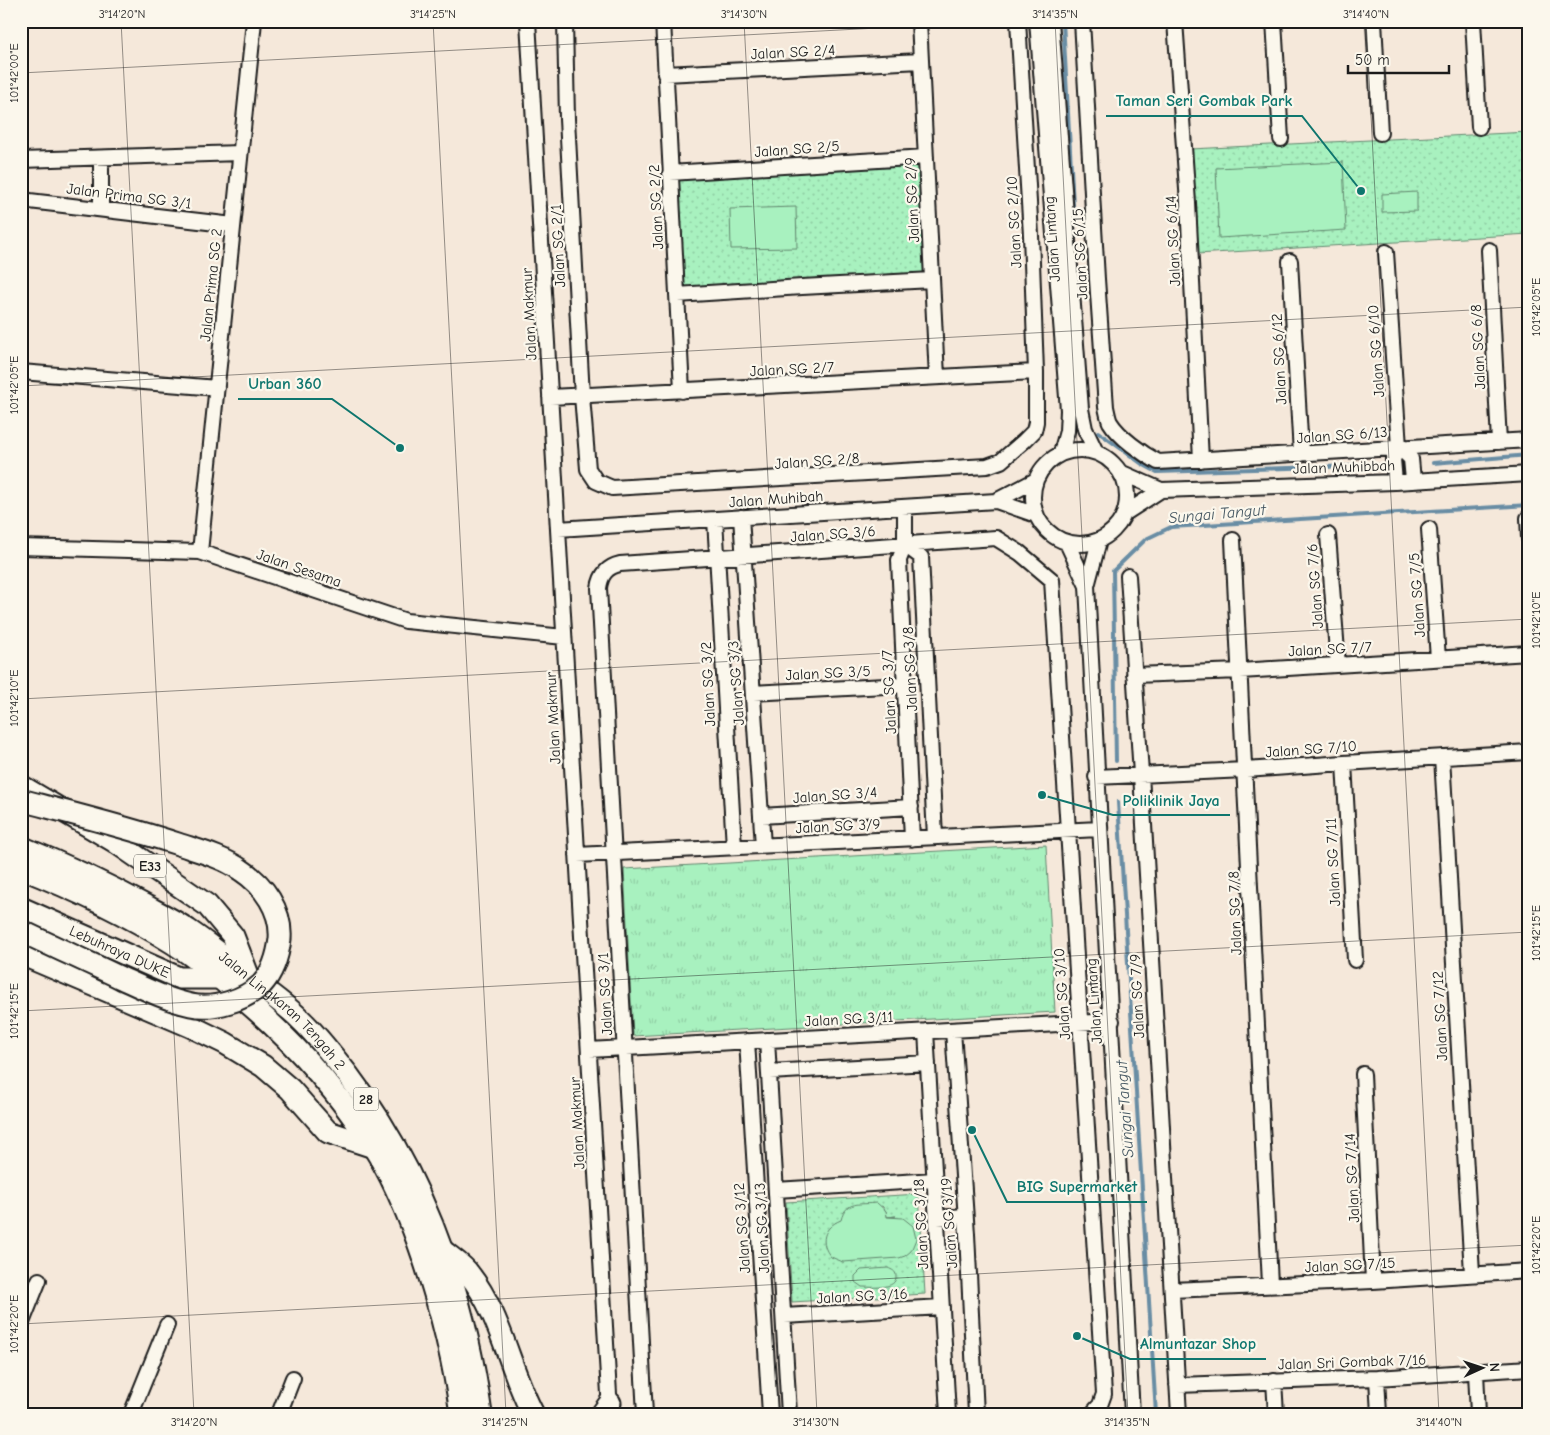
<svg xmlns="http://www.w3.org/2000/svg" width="1550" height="1435" font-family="'Comic Neue',sans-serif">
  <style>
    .grass { fill: url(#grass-tufts); stroke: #62866e }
    .park { fill: url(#park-dots); stroke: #62866e; fill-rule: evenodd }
    .pitch { fill: #a8f1bf; stroke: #62866e }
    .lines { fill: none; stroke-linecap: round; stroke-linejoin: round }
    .stream { stroke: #698da4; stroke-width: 4 }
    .minor-casing { stroke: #1c1c1c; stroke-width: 18 }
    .highway-casing { stroke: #1c1c1c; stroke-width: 25 }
    .minor { stroke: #fbf7ec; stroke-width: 14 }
    .highway { stroke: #fbf7ec; stroke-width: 21 }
    .highway-bridge-casing { stroke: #1c1c1c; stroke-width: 25; stroke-linecap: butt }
    .highway-bridge { stroke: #fbf7ec; stroke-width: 21 }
    .ticks { fill: none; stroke: #1c1c1c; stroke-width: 1; stroke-opacity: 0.45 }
    .labels { text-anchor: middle; stroke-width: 4.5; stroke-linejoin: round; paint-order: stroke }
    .shield { fill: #fbf7ec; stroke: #5f5e5a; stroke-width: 1 }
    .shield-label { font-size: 14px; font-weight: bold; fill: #1c1c1c }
    .street-label { font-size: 15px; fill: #1c1c1c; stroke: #fbf7ec }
    .water-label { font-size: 16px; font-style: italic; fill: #435560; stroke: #fbf7ec }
    .leader { fill: none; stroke: #0f766e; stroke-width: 2 }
    .callout-dot { fill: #0f766e; stroke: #fbf7ec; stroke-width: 2 }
    .callout-label { font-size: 16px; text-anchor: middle; font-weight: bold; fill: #0f766e; stroke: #fbf7ec; stroke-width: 4.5; stroke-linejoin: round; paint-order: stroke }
    .neatline { fill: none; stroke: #1c1c1c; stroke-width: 2 }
    .ticks-label { font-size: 12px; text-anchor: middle; fill: #1c1c1c }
  </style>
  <defs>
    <pattern id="grass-tufts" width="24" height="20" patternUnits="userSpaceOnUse" patternTransform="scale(1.25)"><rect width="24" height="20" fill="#a8f1bf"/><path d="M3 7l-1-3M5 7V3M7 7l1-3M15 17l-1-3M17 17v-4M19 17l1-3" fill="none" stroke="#90cea4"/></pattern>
    <pattern id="park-dots" width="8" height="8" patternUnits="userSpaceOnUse" patternTransform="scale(1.25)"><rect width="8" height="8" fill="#a8f1bf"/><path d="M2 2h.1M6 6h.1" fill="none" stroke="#90cea4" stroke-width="1.8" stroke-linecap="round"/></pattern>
  </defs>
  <rect width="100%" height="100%" fill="#f5e8da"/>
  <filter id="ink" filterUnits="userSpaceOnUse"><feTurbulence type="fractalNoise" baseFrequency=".02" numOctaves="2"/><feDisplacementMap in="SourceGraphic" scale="10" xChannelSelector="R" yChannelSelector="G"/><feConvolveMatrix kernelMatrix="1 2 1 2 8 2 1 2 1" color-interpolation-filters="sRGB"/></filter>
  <g filter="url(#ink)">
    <path class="grass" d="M 1046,845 L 1055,1012 L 633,1036 L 624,869 Z"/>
    <path class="park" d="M 1529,132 L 1529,234 L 1197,254 L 1191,149 Z
      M 926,157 L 932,280 L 677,295 L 670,174 Z
      M 919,1194 L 925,1294 L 792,1302 L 786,1202 ZM 882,1206 L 886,1211 L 887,1217 L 896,1216 L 835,1223 Z"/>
    <path class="pitch" d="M 1343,162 L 1346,230 L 1219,238 L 1216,168 Z
      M 1417,192 L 1417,211 L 1382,212 L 1382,194 Z
      M 796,207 L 797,248 L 731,249 L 730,209 Z
      M 877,1203 L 886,1211 L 887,1217 L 903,1218 L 913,1226 L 916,1239 L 911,1251 L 905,1256 L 899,1258 L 843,1262 L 831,1257 C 819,1243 823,1227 841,1220 C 846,1200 860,1205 877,1203 Z
      M 888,1268 C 892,1270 896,1271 896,1276 C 897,1290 871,1287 862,1287 L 855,1282 L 855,1276 L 861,1270 Z"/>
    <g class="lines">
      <path class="stream" d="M 1063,21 L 1075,242
        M 1098,432 L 1142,464 L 1157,472 L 1388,465
        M 1433,463 L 1529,455
        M 1116,761 L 1113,571 L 1146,539 L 1171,527 L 1529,505
        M 1118,802 L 1156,1414"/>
      <g class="minor-casing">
        <path id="minor" d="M 528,21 L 610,1411
          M 565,21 L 567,119 L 582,396 L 588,469 L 596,481 L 612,488 L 987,466 L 1001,461 L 1024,441 L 1034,431 L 1036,422 L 1036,372 L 1031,235 L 1018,21
          M 663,21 L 682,391
          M 919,21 L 937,377
          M 1037,21 L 1068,410 L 1067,431 L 1061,453
          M 1051,21 L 1081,409 L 1085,429 L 1096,452
          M 1082,21 L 1097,279 L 1106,407 C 1107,411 1108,418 1110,422 C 1119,437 1143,454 1158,462 L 1529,440
          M 1175,21 L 1188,203 L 1201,460
          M 1274,21 L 1281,139
          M 1374,21 L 1380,133
          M 1473,21 L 1479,127
          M 665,74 L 921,61
          M 101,158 L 101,209
          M 21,160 L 240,153
          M 670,173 L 926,157
          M 21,200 L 233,225
          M 1489,250 L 1499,442
          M 1386,252 L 1399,447 L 1393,459 L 1395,482
          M 1290,261 L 1301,454
          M 677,295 L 802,287 L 932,280
          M 21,372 L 217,388
          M 550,397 L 1036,372
          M 1399,447 L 1411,459 L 1413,480
          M1033 497a47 47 0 1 1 94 0a47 47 0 1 1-94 0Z
          M 1120,472 L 1161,490 L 1395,482 L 1529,474
          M 996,501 L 1036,480
          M 905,507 L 905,545 L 899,560 L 912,839
          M 1124,514 L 1161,490
          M 741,517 L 763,846
          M 1528,518 L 1529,538
          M 715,519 L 734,847
          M 558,529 L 996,501 L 1036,515
          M 1429,529 L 1438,659
          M 1328,535 L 1338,665
          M 1233,540 C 1246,788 1256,1036 1270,1284
          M 1099,541 L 1087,586 L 1132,1414
          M 1067,543 L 1087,586
          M 905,545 L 921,557 L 935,837
          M 21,547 L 200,552 L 406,621 L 564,637
          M 200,552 L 254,21
          M 1128,576 L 1141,774 L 1179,1414
          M 1134,675 L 1240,671 L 1529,653
          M 753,693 L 905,685
          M 1442,757 L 1472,1273
          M 1344,763 L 1355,960
          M 1096,777 L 1245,770 L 1344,763 L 1529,752
          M 761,816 L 911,807
          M 577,855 L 1099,829
          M 953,1030 L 967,1234 L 976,1414
          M 926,1031 L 948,1414
          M 767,1040 L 789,1414
          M 747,1041 L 770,1414
          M 589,1050 L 1112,1021
          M 769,1072 L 928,1063
          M 1363,1074 L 1373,1281
          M 776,1190 L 935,1180
          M 937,1218 L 965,1216
          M 1172,1290 L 1373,1281 L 1529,1271
          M 784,1316 L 942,1307
          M 21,1325 L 39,1280
          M 1476,1372 L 1478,1414
          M 1377,1378 L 1379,1414
          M 1274,1381 L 1276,1414
          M 1177,1385 L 1377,1378 L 1529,1368
          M 131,1414 L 167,1325
          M 279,1414 L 293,1378
          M 645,1414 L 599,588 C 601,574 607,567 620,564 L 996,538 L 1020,553 L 1052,580 L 1104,1394 L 1100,1405 L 1092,1414"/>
      </g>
      <g class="highway-casing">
        <g id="highway">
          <path d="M 21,786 L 114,841 L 207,905 L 233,936 L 248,975"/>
          <path id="s1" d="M 21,847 C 63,864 104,883 144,905 C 159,913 174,920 188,930 C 213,947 237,967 261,987 C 274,997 288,1007 300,1019 C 317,1035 333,1056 348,1075 C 423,1174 464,1291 481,1414"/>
          <path d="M 21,868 C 74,889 125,913 173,943 C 200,960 224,981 247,1002 C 296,1044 338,1092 373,1146 C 392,1176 406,1209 418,1242 C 438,1298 453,1355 461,1414"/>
          <path id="s2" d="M 21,908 L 179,978 L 220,978"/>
          <path d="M 21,954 L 190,1026 L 225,1043 L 263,1066 L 290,1089 L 328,1132 L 374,1147"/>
          <path d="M 443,1251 C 451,1258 463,1265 469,1274 C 501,1314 509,1369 533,1414"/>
          <path d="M 602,1414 L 610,1403"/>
        </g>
      </g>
      <use href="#minor" class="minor"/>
      <use href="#highway" class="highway"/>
      <g class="highway-bridge-casing">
        <path id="highway-bridge" d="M 21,800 C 74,814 127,827 178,844 C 199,851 223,857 241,870 C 264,885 282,911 280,939 C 278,955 273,972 262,984 C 245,1000 214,1010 191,1005 C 167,1000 143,988 121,978 C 88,962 54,947 21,931"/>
      </g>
      <use href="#highway-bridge" class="highway-bridge"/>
    </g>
  </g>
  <path class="ticks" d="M 121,21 L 194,1414M 433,21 L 506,1414M 744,21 L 817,1414M 1055,21 L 1128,1414M 1366,21 L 1439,1414M 21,73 L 1011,21M 21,386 L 1529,307M 21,699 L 1529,619M 21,1011 L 1529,932M 21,1324 L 1529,1245"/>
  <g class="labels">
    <g class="shield">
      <rect x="134" y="854.5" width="32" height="23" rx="4"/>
      <rect x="353.5" y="1087.5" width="25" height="23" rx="4"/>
    </g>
    <g class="shield-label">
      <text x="150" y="871">E33</text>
      <text x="366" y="1104">28</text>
    </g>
    <g class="street-label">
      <text transform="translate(793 52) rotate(-3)" y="5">Jalan SG 2/4</text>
      <text transform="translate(797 149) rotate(-4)" y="5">Jalan SG 2/5</text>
      <text transform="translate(129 196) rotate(7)" y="5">Jalan Prima SG 3/1</text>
      <text transform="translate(912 200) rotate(-93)" y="5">Jalan SG 2/9</text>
      <text transform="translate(656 207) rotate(-93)" y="5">Jalan SG 2/2</text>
      <text transform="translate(1014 222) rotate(-93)" y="5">Jalan SG 2/10</text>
      <text transform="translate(1052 239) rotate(-94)" y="5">Jalan Lintang</text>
      <text transform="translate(1173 241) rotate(-93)" y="5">Jalan SG 6/14</text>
      <text transform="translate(558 246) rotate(-93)" y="5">Jalan SG 2/1</text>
      <text transform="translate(1080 254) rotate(-93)" y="5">Jalan SG 6/15</text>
      <text transform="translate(211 285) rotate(-84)" y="5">Jalan Prima SG 2</text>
      <text transform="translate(529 314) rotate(-93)" y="5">Jalan Makmur</text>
      <text transform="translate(1478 347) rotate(-93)" y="5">Jalan SG 6/8</text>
      <text transform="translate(1376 351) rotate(-94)" y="5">Jalan SG 6/10</text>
      <text transform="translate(1279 359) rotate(-93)" y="5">Jalan SG 6/12</text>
      <text transform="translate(792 369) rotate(-3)" y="5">Jalan SG 2/7</text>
      <text transform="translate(1342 435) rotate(-4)" y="5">Jalan SG 6/13</text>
      <text transform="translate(817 461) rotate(-4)" y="5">Jalan SG 2/8</text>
      <text transform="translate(1344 467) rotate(-2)" y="5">Jalan Muhibbah</text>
      <text transform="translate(776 499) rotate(-4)" y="5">Jalan Muhibah</text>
      <text transform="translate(833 534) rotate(-4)" y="5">Jalan SG 3/6</text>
      <text transform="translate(299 568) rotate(19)" y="5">Jalan Sesama</text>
      <text transform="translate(1315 586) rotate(-94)" y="5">Jalan SG 7/6</text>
      <text transform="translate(1417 595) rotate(-94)" y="5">Jalan SG 7/5</text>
      <text transform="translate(1330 649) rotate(-3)" y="5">Jalan SG 7/7</text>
      <text transform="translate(910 669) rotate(-93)" y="5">Jalan SG 3/8</text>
      <text transform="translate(828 673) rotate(-3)" y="5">Jalan SG 3/5</text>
      <text transform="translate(736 683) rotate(-94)" y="5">Jalan SG 3/3</text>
      <text transform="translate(708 684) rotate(-93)" y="5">Jalan SG 3/2</text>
      <text transform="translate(889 692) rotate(-93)" y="5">Jalan SG 3/7</text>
      <text transform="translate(553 718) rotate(-93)" y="5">Jalan Makmur</text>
      <text transform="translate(1311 749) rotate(-4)" y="5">Jalan SG 7/10</text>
      <text transform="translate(835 795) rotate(-4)" y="5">Jalan SG 3/4</text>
      <text transform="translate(838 826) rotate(-3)" y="5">Jalan SG 3/9</text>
      <text transform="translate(1333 862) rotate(-93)" y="5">Jalan SG 7/11</text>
      <text transform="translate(1235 913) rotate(-92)" y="5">Jalan SG 7/8</text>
      <text dy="5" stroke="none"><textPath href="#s2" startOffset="108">Lebuhraya DUKE</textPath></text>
      <text transform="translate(605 994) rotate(-93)" y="5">Jalan SG 3/1</text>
      <text transform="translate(1062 994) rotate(-94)" y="5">Jalan SG 3/10</text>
      <text transform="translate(1137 996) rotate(-93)" y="5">Jalan SG 7/9</text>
      <text transform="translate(1094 1001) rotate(-94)" y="5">Jalan Lintang</text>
      <text dy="5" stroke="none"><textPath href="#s1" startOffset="311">Jalan Lingkaran Tengah 2</textPath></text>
      <text transform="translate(1440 1016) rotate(-93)" y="5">Jalan SG 7/12</text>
      <text transform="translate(849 1019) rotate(-3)" y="5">Jalan SG 3/11</text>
      <text transform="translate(577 1123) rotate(-93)" y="5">Jalan Makmur</text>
      <text transform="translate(1352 1178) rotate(-93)" y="5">Jalan SG 7/14</text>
      <text transform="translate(949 1223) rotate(-94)" y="5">Jalan SG 3/19</text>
      <text transform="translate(921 1224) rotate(-93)" y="5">Jalan SG 3/18</text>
      <text transform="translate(742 1228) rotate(-94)" y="5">Jalan SG 3/12</text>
      <text transform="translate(762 1228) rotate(-93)" y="5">Jalan SG 3/13</text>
      <text transform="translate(1350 1265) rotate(-3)" y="5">Jalan SG 7/15</text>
      <text transform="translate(862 1296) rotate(-3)" y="5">Jalan SG 3/16</text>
      <text transform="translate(1352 1362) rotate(-2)" y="5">Jalan Sri Gombak 7/16</text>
    </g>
    <g class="water-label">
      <text transform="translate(1217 513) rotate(-5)" y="6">Sungai Tangut</text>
      <text transform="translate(1124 1109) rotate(-94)" y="6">Sungai Tangut</text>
    </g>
  </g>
  <path class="leader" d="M1361 191L1302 116H1106M400 448L332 399H238M1042 795L1113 815H1230M972 1130L1007 1202H1147M1077 1336L1130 1359H1266"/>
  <g class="callout-dot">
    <circle cx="1361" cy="191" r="5"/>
    <circle cx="400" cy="448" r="5"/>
    <circle cx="1042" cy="795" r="5"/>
    <circle cx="972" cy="1130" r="5"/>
    <circle cx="1077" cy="1336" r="5"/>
  </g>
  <g class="callout-label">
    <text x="1204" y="106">Taman Seri Gombak Park</text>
    <text x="285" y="389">Urban 360</text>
    <text x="1171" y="806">Poliklinik Jaya</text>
    <text x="1077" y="1192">BIG Supermarket</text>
    <text x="1198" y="1349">Almuntazar Shop</text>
  </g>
  <rect width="1550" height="1435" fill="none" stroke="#fbf7ec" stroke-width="55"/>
  <g transform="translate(1482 1368) rotate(87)" stroke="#fbf7ec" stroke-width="4" paint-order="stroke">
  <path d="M0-4L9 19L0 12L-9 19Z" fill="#1c1c1c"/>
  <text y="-8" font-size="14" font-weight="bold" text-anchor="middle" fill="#1c1c1c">N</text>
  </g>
  <path d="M1348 65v8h101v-8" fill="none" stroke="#1c1c1c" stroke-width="2.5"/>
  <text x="1355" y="65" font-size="15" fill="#1c1c1c" stroke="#fbf7ec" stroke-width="4" paint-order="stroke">50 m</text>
  <rect x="28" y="28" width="1494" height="1380" class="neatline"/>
  <g class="ticks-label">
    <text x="122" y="18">3°14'20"N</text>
    <text x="433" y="18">3°14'25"N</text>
    <text x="744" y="18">3°14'30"N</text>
    <text x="1055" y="18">3°14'35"N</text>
    <text x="1366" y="18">3°14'40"N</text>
    <text transform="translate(14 73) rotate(-90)" y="4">101°42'00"E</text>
    <text transform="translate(1536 307) rotate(-90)" y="4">101°42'05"E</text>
    <text transform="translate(14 385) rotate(-90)" y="4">101°42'05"E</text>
    <text transform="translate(1536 620) rotate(-90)" y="4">101°42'10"E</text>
    <text transform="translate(14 698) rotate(-90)" y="4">101°42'10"E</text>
    <text transform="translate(1536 933) rotate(-90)" y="4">101°42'15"E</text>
    <text transform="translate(14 1011) rotate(-90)" y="4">101°42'15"E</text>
    <text transform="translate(1536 1245) rotate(-90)" y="4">101°42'20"E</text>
    <text transform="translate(14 1324) rotate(-90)" y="4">101°42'20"E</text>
    <text x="194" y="1426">3°14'20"N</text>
    <text x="505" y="1426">3°14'25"N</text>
    <text x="816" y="1426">3°14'30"N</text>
    <text x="1127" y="1426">3°14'35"N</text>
    <text x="1439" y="1426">3°14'40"N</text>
  </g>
</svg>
